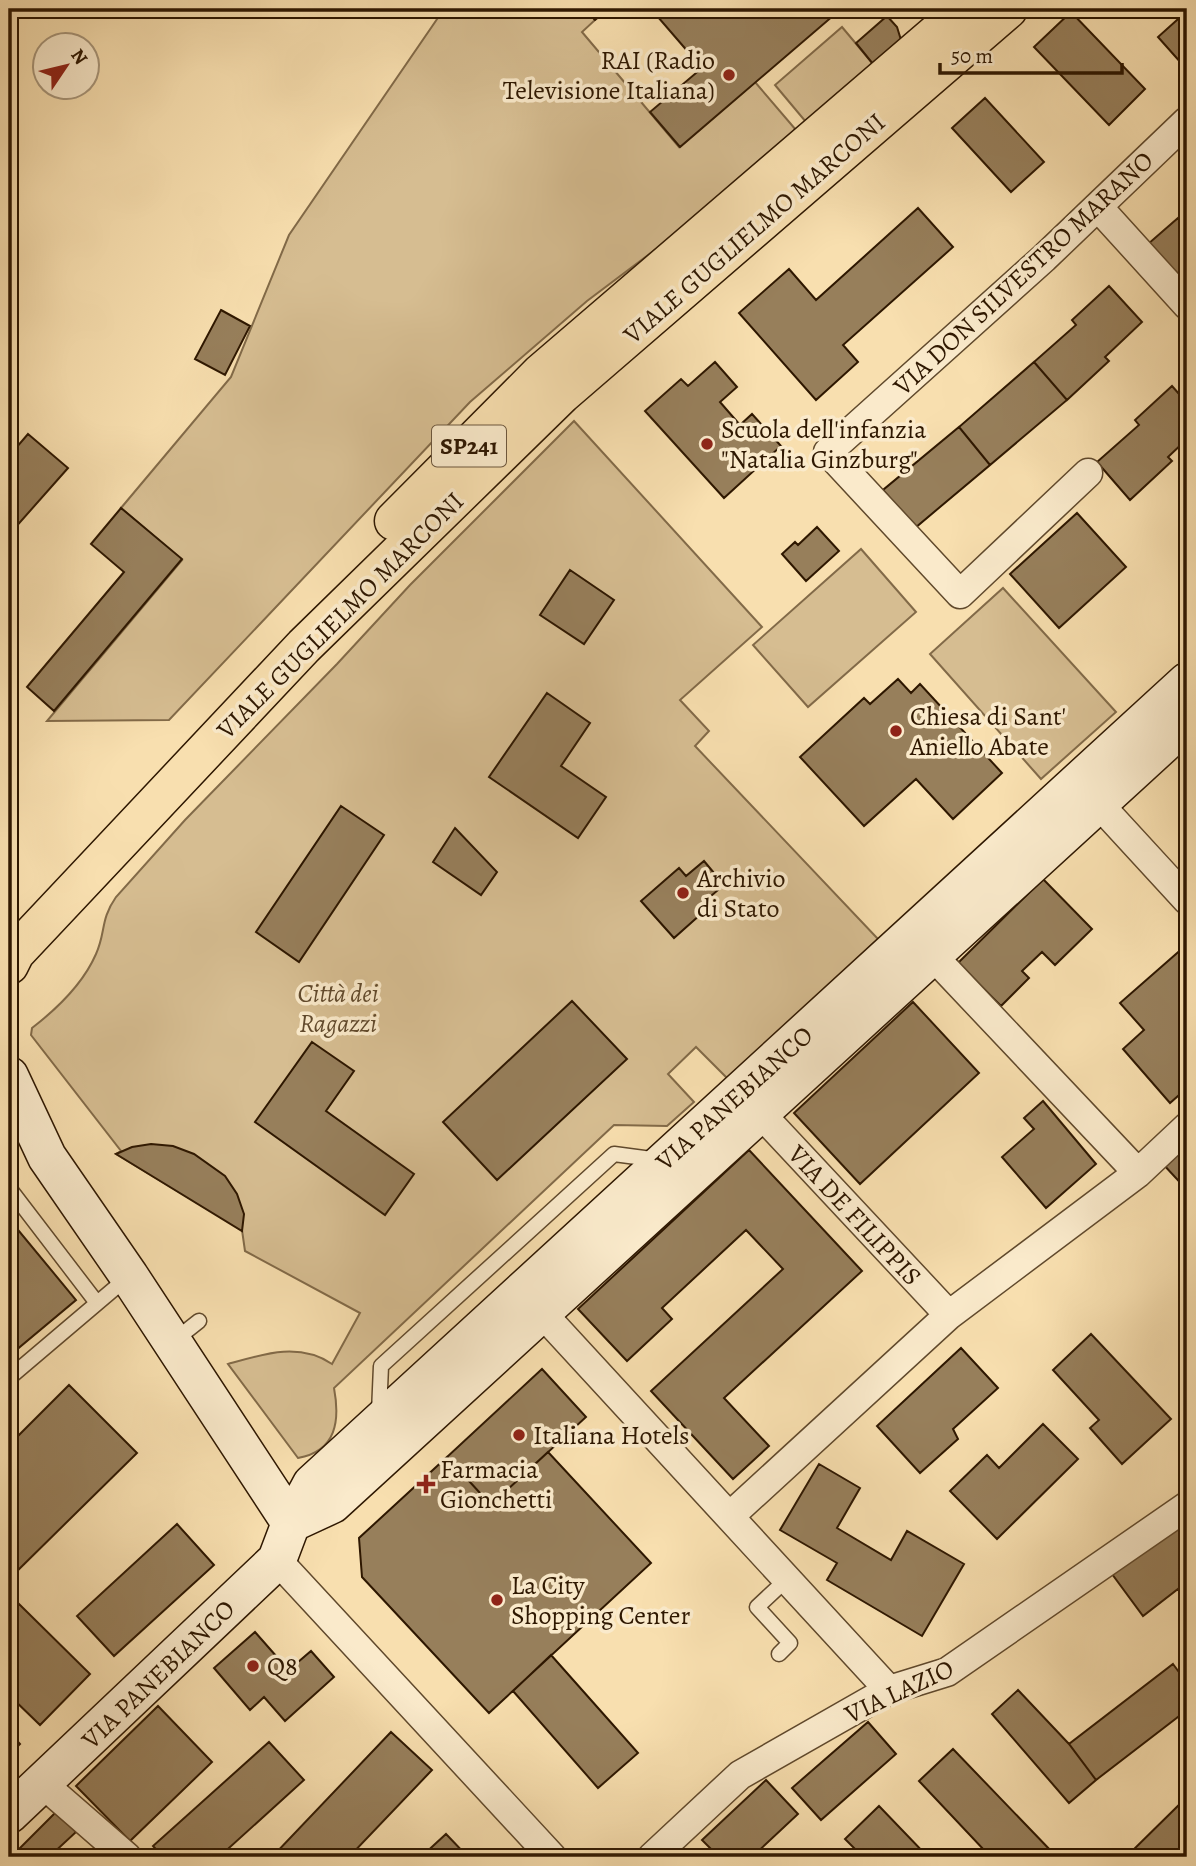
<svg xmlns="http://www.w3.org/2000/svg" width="1196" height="1866" font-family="Alegreya,serif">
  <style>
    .green { fill: #d6bd91; stroke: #826a48; stroke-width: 2 }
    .building { fill: #977f5b; stroke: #2e1700; stroke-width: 2 }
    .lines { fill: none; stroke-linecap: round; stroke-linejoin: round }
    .lane-casing { stroke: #60492c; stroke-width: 17 }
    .street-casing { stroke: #60492c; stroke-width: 31 }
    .secondary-casing { stroke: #2e1700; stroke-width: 41 }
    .primary-casing { stroke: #2e1700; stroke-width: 41 }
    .lane { stroke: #faeacb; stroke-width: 14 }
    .street { stroke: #faeacb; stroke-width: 28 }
    .secondary { stroke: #faeacb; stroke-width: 38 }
    .primary { stroke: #f8dfaf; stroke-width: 38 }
    .poi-dot { fill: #8f2418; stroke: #faeacb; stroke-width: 2.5 }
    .labels { text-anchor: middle; stroke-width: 7; stroke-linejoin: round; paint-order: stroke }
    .shield { fill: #faeacb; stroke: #6b563d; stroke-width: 2 }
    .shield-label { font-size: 24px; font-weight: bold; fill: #2e1700 }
    .poi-label { font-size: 26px; fill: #2e1700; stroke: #faeacb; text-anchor: start }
    .street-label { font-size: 26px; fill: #2e1700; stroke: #faeacb }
    .park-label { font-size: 26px; font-style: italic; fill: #60492c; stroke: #faeacb }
  </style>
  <rect width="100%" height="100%" fill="#f8dfaf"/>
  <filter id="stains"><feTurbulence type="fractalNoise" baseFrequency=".00286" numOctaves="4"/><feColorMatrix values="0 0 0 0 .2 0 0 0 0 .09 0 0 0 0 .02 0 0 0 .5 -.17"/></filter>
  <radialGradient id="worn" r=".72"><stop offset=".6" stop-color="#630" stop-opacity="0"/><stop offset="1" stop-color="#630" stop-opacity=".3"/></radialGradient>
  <path class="green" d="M 444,9 L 585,9 L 595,20 L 582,32 L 679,147 L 755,82 L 796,130 L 684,228 L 587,301 L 470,402 L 169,720 L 47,721 L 182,560 L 121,508 L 231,377 L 289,235 Z
    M 842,27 L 873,64 L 806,122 L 775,85 Z
    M 574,421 L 762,627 L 680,700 L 709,731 L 695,746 L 878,939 L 729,1080 L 696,1047 L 668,1074 L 694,1102 L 667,1126 L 614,1125 L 334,1388 C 340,1420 337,1451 298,1458 L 228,1364 C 263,1354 299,1342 332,1364 L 360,1313 L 245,1251 L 242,1230 L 116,1154 L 121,1151 L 31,1035 L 32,1028 C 58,1008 83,984 96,954 C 106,932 100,920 116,897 L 185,820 L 337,664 L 410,585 Z
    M 861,549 L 916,612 L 808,707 L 753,645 Z
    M 1003,588 L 1116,712 L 1041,779 L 930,654 Z"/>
  <path class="building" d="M 585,9 L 609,9 L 595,20 Z
    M 651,9 L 841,9 L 680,147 L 650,112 L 702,68 Z
    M 1187,11 L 1187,59 L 1182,64 L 1158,37 Z
    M 1071,12 L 1145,89 L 1109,125 L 1034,47 Z
    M 887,16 L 897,27 L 901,40 L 873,64 L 856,43 Z
    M 985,98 L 1044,162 L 1011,192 L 952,128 Z
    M 918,208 L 953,247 L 843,345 L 858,362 L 816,400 L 739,313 L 789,269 L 816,300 Z
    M 1178,218 L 1187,230 L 1187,290 L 1148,244 Z
    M 1109,286 L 1142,322 L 1105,357 L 1109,361 L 1067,400 L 1034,362 L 1076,325 L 1072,320 Z
    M 221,310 L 250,326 L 225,375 L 195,359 Z
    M 715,362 L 737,387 L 720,402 L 740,425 L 752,414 L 781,446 L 724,498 L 645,411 L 681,379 L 688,386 Z
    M 1034,362 L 1067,400 L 990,465 L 959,427 Z
    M 1172,386 L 1187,403 L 1187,439 L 1168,457 L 1172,461 L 1130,500 L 1097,462 L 1139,425 L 1135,420 Z
    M 959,427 L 990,465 L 915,528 L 883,490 Z
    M 28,434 L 68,468 L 14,529 L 9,524 L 9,456 Z
    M 121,508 L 182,559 L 54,711 L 27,687 L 124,572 L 91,544 Z
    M 1077,513 L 1126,567 L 1059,628 L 1010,574 Z
    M 817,527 L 839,551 L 806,581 L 782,554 L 795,542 L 798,545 Z
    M 1187,542 L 1187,557 L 1180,549 Z
    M 570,570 L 614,600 L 584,644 L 540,615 Z
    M 898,679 L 911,693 L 920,684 L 1002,773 L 953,819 L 916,779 L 864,826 L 800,757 L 864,698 L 870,704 Z
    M 547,693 L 590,723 L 561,766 L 606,797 L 578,838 L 489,777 Z
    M 341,806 L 384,835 L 299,962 L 256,932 Z
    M 455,828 L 497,872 L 481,895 L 433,862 Z
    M 704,861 L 724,885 L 705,901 L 710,906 L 674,938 L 641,901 L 679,868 L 686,876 Z
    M 1043,879 L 1092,929 L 1055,965 L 1042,952 L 1022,971 L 1029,978 L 1001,1006 L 958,963 Z
    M 1184,947 L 1187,951 L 1187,1088 L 1170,1103 L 1123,1049 L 1144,1030 L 1120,1003 Z
    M 572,1001 L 627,1059 L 497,1180 L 443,1122 Z
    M 913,1002 L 979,1073 L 860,1184 L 794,1113 Z
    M 312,1042 L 354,1071 L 326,1111 L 414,1174 L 385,1215 L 255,1122 Z
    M 1043,1101 L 1096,1164 L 1046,1208 L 1002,1157 L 1034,1129 L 1024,1118 Z
    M 1187,1140 L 1187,1190 L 1162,1163 Z
    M 151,1144 L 173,1146 L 194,1154 L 225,1176 L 237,1194 L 244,1214 L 242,1231 L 116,1154 L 132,1147 Z
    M 749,1150 L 862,1271 L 724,1398 L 769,1446 L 733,1479 L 651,1391 L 783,1269 L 746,1230 L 662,1308 L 672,1319 L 627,1361 L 578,1309 Z
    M 9,1219 L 76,1300 L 9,1356 Z
    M 1091,1334 L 1171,1419 L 1122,1464 L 1090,1428 L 1099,1420 L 1053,1370 Z
    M 961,1348 L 998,1388 L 953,1429 L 958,1439 L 920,1473 L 877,1426 Z
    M 542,1369 L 586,1417 L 491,1505 L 447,1457 Z
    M 69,1385 L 137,1453 L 9,1579 L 9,1445 Z
    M 1043,1424 L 1078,1459 L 997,1539 L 950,1491 L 987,1455 L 999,1468 Z
    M 548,1452 L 651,1563 L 489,1713 L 362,1577 L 359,1538 L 447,1457 L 491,1505 Z
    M 819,1464 L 860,1488 L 837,1528 L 891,1560 L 907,1531 L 964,1564 L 922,1636 L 827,1580 L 837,1563 L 780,1530 Z
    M 1187,1519 L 1187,1601 L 1178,1589 L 1143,1616 L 1112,1574 Z
    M 177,1524 L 214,1565 L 114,1656 L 77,1616 Z
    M 19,1604 L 90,1674 L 40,1725 L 9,1695 L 9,1614 Z
    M 255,1632 L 284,1665 L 278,1670 L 283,1675 L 311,1651 L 334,1677 L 285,1721 L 264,1697 L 250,1710 L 214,1668 Z
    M 551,1655 L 638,1753 L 598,1788 L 513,1691 Z
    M 1173,1664 L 1187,1683 L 1187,1710 L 1096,1780 L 1069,1744 Z
    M 1018,1690 L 1069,1744 L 1096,1780 L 1069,1803 L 992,1714 Z
    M 158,1706 L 212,1762 L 130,1841 L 76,1786 Z
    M 868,1722 L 896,1754 L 821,1820 L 792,1788 Z
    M 9,1732 L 20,1744 L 9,1755 Z
    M 391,1732 L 432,1770 L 349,1857 L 272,1857 Z
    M 269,1742 L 304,1780 L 219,1857 L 163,1857 L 153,1846 Z
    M 953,1749 L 1053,1853 L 1048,1857 L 979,1857 L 985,1851 L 919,1781 Z
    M 766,1780 L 798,1814 L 752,1857 L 719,1857 L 702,1840 Z
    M 1187,1797 L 1187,1857 L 1126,1857 Z
    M 879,1806 L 928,1857 L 863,1857 L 845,1839 Z
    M 57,1811 L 76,1832 L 49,1857 L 11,1857 Z
    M 446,1834 L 468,1857 L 421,1857 Z"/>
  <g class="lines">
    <g class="lane-casing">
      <path id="lane" d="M 9,1188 L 97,1303
        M 175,1340 L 199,1321
        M 9,1378 L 128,1277
        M 379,1412 L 381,1366 L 614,1154 L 659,1160
        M 779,1654 L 790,1643 L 757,1607 L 787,1579"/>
    </g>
    <g class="street-casing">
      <path id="street" d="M 1098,207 L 1187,305
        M 1088,473 L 960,594 L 828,452 L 1044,258 L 1187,121
        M 1085,789 L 1187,900
        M 933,956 L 1138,1173
        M 761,1114 L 949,1315
        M 541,1312 L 889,1690
        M 730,1516 L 949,1315 L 1138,1173 L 1187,1127
        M 277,1560 L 552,1857
        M 43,1784 L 127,1857
        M 652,1857 L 740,1775 L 889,1690 L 947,1672 L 1187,1506"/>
    </g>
    <g class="secondary-casing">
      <path id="secondary" d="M 9,1076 L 47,1157 L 129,1276 L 291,1523
        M 291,1523 L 332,1504 L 1187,722
        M 9,1814 L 277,1560 L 291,1523 L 312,1484 L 1187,682"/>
    </g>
    <g class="primary-casing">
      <path id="primary" d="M 394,521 L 541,373 L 965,9
        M 9,965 L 15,953 L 304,646 L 562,394 L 1008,9"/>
    </g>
    <use href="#lane" class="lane"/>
    <use href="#street" class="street"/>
    <use href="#secondary" class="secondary"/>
    <use href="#primary" class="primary"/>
  </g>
  <g class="poi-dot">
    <circle cx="729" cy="75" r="7"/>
    <circle cx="707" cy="444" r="7"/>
    <circle cx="896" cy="731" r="7"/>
    <circle cx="683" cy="893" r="7"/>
    <circle cx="519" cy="1435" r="7"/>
    <path d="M422.5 1473.5h7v7h7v7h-7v7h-7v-7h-7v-7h7z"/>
    <circle cx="497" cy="1600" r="7"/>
    <circle cx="253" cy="1666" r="7"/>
  </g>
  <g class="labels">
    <rect class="shield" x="432" y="425.5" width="74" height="41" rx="5"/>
    <g class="shield-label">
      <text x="469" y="454">SP241</text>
    </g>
    <g class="poi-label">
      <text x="715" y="69" text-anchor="end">RAI (Radio<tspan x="715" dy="30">Televisione Italiana)</tspan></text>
      <text x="721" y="438">Scuola dell'infanzia<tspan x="721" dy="30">"Natalia Ginzburg"</tspan></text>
      <text x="910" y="725">Chiesa di Sant'<tspan x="910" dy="30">Aniello Abate</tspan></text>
      <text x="697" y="887">Archivio<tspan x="697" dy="30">di Stato</tspan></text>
      <text x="533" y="1444">Italiana Hotels</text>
      <text x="440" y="1478">Farmacia<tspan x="440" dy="30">Gionchetti</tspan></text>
      <text x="511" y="1594">La City<tspan x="511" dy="30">Shopping Center</tspan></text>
      <text x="267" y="1675">Q8</text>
    </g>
    <g class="street-label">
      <text transform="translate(754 228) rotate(-41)" y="9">VIALE GUGLIELMO MARCONI</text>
      <text transform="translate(1023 273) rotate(-43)" y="9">VIA DON SILVESTRO MARANO</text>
      <text transform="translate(340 615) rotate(-45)" y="9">VIALE GUGLIELMO MARCONI</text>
      <text transform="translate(734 1098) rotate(-42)" y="9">VIA PANEBIANCO</text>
      <text transform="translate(855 1215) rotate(47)" y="9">VIA DE FILIPPIS</text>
      <text transform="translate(158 1674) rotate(-44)" y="9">VIA PANEBIANCO</text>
      <text transform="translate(899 1691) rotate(-25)" y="9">VIA LAZIO</text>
    </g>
    <g class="park-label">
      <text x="338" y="1002">Città dei<tspan x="338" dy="30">Ragazzi</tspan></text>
    </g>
  </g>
  <rect width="1196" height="1866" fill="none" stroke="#f8dfaf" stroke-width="35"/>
  <rect x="10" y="10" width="1175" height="1845" fill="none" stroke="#2e1700" stroke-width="3.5"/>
  <rect x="18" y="18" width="1161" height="1831" fill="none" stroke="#2e1700" stroke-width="2"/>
  <g transform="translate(66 66) rotate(55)"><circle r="33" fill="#faeacb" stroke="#a8967a" stroke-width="2"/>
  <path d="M0-5L12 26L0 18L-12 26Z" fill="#8f2418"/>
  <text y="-10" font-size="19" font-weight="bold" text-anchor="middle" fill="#2e1700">N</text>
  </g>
  <path d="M940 63v10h182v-10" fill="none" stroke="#2e1700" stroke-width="3.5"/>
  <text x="951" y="63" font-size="21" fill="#2e1700" stroke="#faeacb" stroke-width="5" paint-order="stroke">50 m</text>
  <rect width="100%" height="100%" filter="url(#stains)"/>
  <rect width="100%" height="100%" fill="url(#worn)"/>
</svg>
